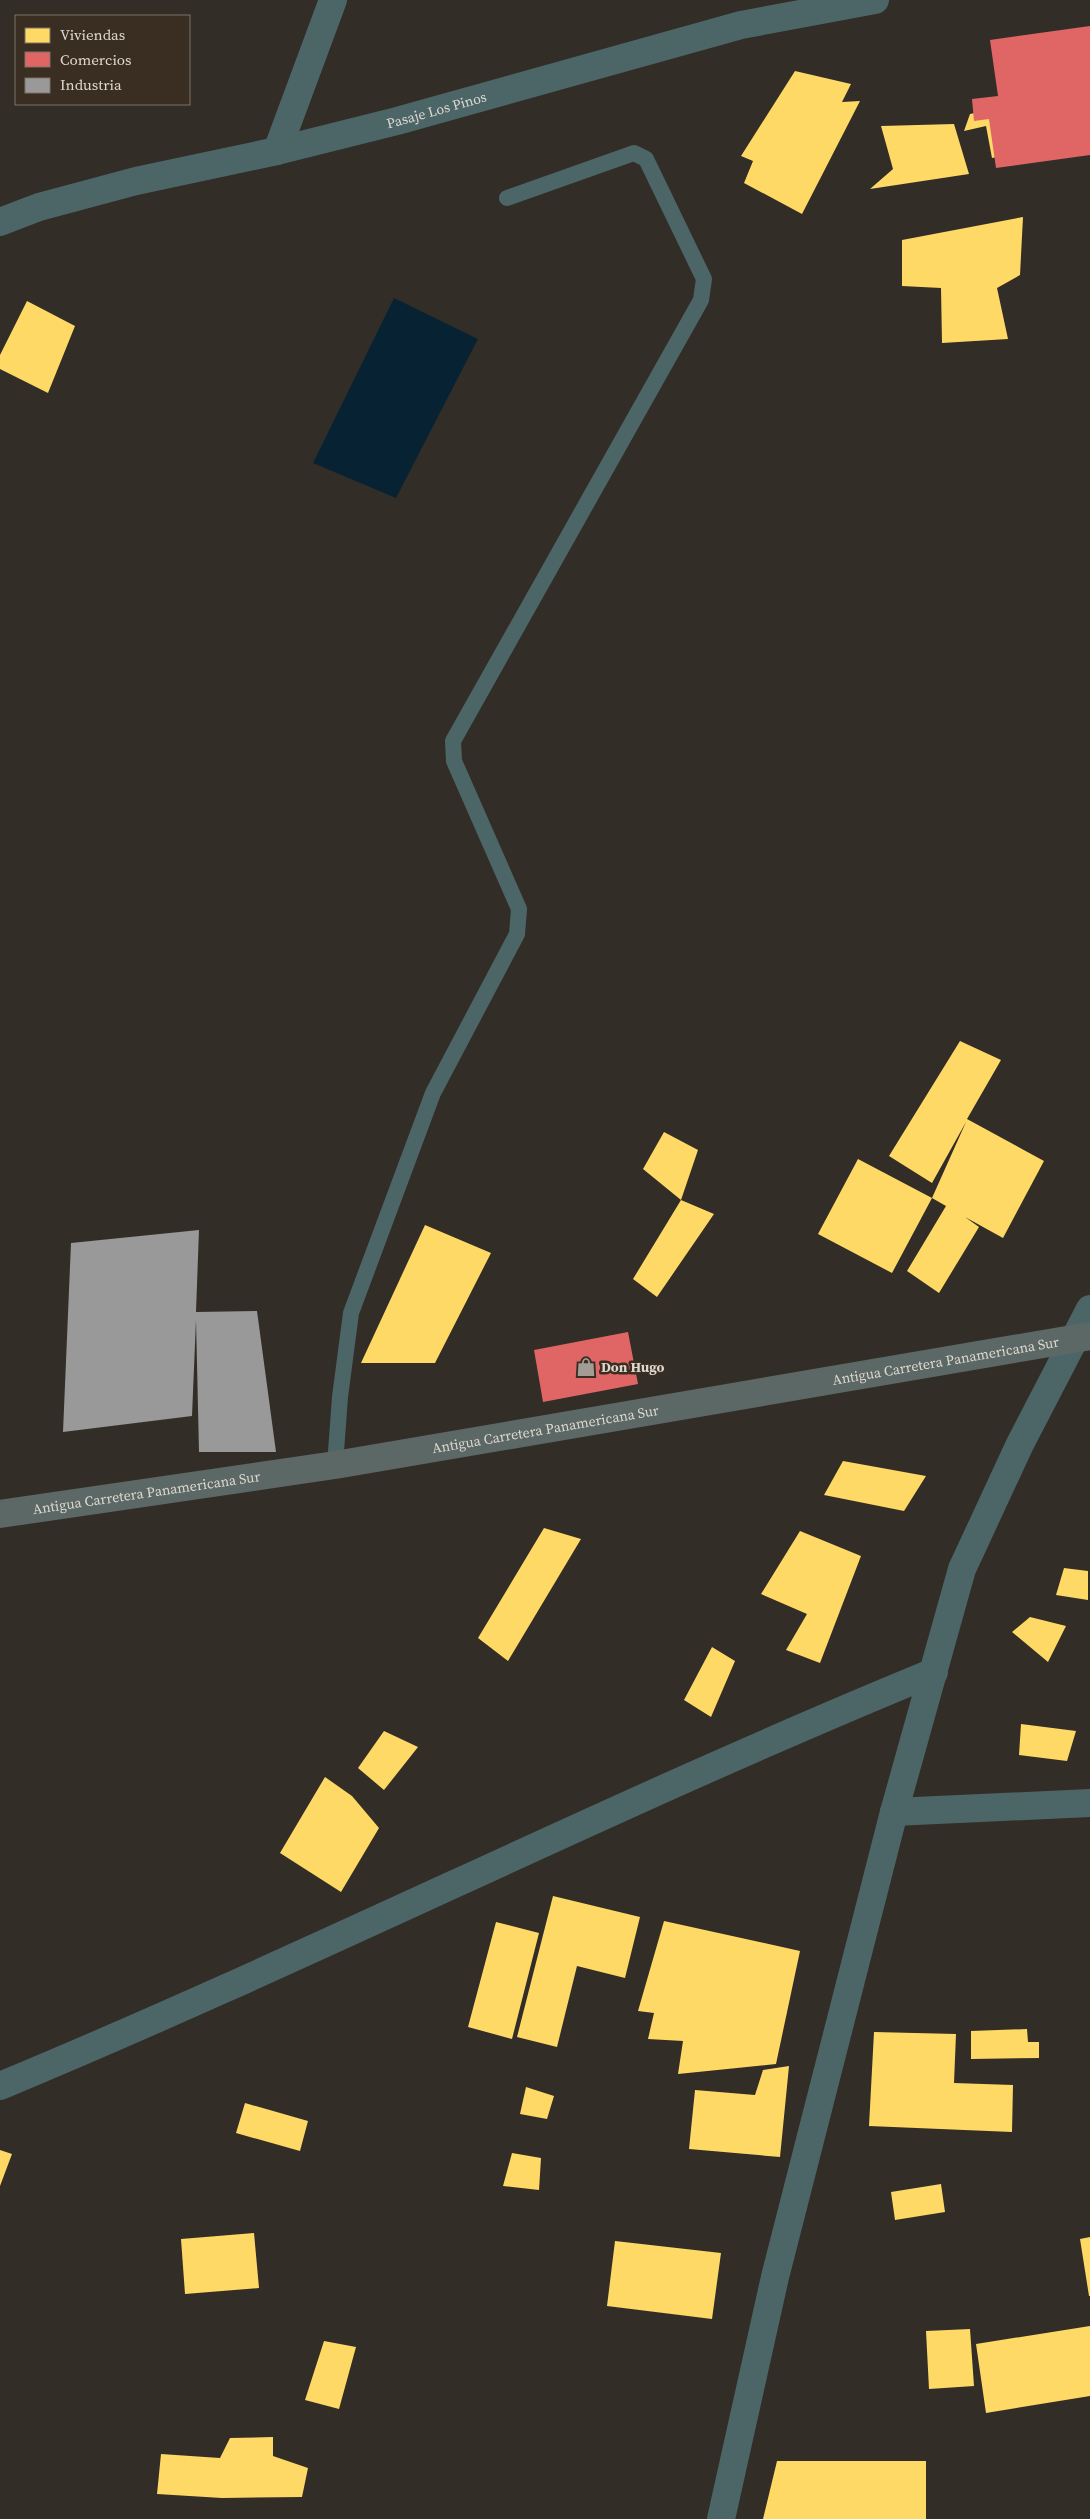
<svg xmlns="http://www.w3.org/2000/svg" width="1090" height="2519" font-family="'Source Serif 4',serif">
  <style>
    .water { fill: #072333 }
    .homes { fill: #ffd966 }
    .shops { fill: #e06666 }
    .industry { fill: #999 }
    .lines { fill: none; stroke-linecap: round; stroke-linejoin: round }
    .lane { stroke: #4c6667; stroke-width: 16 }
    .street { stroke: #4c6667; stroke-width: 28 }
    .highway { stroke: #5b6866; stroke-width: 28 }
    .labels { text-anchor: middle; stroke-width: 5; stroke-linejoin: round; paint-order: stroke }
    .street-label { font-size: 14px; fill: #ded7cf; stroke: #392e21 }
    .poi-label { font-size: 14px; font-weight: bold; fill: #ded7cf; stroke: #392e21; text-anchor: start }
  </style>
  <rect width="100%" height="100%" fill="#332d27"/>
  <path class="water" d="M 394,298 L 478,339 L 396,498 L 313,463 Z"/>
  <path class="homes" d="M 795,71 L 851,84 L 842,102 L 860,101 L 802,214 L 744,183 L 753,161 L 741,156 Z
    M 1090,89 L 1090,138 L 992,158 L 986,126 L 964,131 L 970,114 Z
    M 954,124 L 969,174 L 870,189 L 893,169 L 881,126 Z
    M 1023,217 L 1020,275 L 997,288 L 1008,339 L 942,343 L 941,288 L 902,286 L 902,240 Z
    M 27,301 L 75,326 L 48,393 L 0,369 L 0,355 Z
    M 960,1041 L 1001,1060 L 967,1119 L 1044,1161 L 1003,1238 L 965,1217 L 979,1227 L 939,1293 L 907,1271 L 946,1206 L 932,1198 L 892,1273 L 818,1234 L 858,1159 L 932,1198 L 966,1122 L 932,1183 L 889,1156 Z
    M 664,1132 L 698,1150 L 681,1200 L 643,1169 Z
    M 681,1200 L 714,1214 L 657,1297 L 633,1279 Z
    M 425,1225 L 491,1253 L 435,1363 L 361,1363 Z
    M 843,1461 L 926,1476 L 904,1511 L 824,1495 Z
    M 544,1528 L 581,1539 L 508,1661 L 478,1638 Z
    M 800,1531 L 861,1556 L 820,1663 L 786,1650 L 807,1614 L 761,1594 Z
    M 1064,1568 L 1088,1571 L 1088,1600 L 1056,1595 Z
    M 1030,1617 L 1066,1626 L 1048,1662 L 1012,1632 Z
    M 712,1647 L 735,1661 L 711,1717 L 684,1700 Z
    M 1021,1724 L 1076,1731 L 1067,1761 L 1019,1755 Z
    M 384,1731 L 418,1747 L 384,1790 L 358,1768 Z
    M 325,1777 L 352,1796 L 379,1828 L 341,1892 L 280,1853 Z
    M 553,1896 L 640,1917 L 625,1978 L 577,1966 L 557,2047 L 517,2037 Z
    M 664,1921 L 800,1951 L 776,2064 L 678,2074 L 683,2041 L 648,2039 L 654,2013 L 638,2011 Z
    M 496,1922 L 539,1933 L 512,2039 L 468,2027 Z
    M 1027,2029 L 1028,2042 L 1039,2042 L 1039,2058 L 971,2059 L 971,2031 Z
    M 874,2032 L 956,2034 L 954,2083 L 1013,2085 L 1012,2132 L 869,2126 Z
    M 789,2066 L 780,2157 L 689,2149 L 695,2090 L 755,2095 L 763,2070 Z
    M 526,2087 L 554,2096 L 547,2119 L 520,2114 Z
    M 245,2103 L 308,2121 L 300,2151 L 236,2133 Z
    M 0,2150 L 12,2154 L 0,2186 Z
    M 512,2153 L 541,2158 L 539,2190 L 503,2186 Z
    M 941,2184 L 945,2212 L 895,2220 L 891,2192 Z
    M 254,2233 L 259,2288 L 185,2294 L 181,2239 Z
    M 1090,2237 L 1090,2296 L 1089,2296 L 1080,2239 Z
    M 615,2241 L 721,2253 L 712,2319 L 607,2306 Z
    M 1090,2326 L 1090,2396 L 986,2413 L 976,2344 Z
    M 970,2329 L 974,2386 L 929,2389 L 926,2331 Z
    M 324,2341 L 356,2347 L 339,2409 L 305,2400 Z
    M 273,2437 L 273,2456 L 308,2468 L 302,2497 L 222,2498 L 157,2494 L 161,2454 L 220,2458 L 230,2438 Z
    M 777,2461 L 926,2461 L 926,2519 L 763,2519 Z"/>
  <path class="shops" d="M 1090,26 L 1090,155 L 996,168 L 989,119 L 974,121 L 972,99 L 998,96 L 990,40 Z
    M 628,1332 L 638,1384 L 543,1402 L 534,1350 Z"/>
  <path class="industry" d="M 199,1230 L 196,1312 L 257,1311 L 276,1452 L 199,1452 L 196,1320 L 192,1416 L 63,1432 L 71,1243 Z"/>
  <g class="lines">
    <path class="lane" d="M 335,1465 L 340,1397 L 351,1313 L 433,1093 L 517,934 L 519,909 L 454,761 L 453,741 L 701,300 L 704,279 L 646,159 L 634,153 L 507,198"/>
    <g class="street">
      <path d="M 277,151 L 333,0"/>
      <path id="s1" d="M 0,222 L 39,207 L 136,181 L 277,151 L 397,121 L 741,25 L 875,0"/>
      <path d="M 894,1812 L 1090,1803"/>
      <path d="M 0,2086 C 315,1955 619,1801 934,1672"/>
      <path d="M 721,2519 L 775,2277 L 894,1812 L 962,1569 L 1020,1444 L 1090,1309"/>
    </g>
    <path class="highway" id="s2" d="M 0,1514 L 335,1465 L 1090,1336"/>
  </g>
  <defs>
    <g id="shop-bare" transform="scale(1.5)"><path d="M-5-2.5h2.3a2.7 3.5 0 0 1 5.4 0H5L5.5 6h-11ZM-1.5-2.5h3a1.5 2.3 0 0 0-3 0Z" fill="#a29c94" stroke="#392e21" stroke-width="2.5" paint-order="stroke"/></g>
  </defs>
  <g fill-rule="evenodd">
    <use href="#shop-bare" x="586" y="1367"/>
  </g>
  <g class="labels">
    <g class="street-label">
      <text dy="5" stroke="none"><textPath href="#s1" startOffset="451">Pasaje Los Pinos</textPath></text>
      <text dy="5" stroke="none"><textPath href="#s2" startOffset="958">Antigua Carretera Panamericana Sur</textPath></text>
      <text dy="5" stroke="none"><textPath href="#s2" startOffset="552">Antigua Carretera Panamericana Sur</textPath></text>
      <text dy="5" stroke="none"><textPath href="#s2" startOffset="148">Antigua Carretera Panamericana Sur</textPath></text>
    </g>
    <g class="poi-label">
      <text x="601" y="1372">Don Hugo</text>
    </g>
  </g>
  <rect x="15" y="15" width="175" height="90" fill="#392e21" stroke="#7b7267"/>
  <rect x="25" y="28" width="25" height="15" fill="#ffd966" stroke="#7b7267"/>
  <text x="60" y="40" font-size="15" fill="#ded7cf">Viviendas</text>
  <rect x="25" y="52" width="25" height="15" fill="#e06666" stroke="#7b7267"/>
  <text x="60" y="65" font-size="15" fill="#ded7cf">Comercios</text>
  <rect x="25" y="78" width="25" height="15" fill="#999999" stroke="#7b7267"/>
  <text x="60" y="90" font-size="15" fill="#ded7cf">Industria</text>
</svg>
